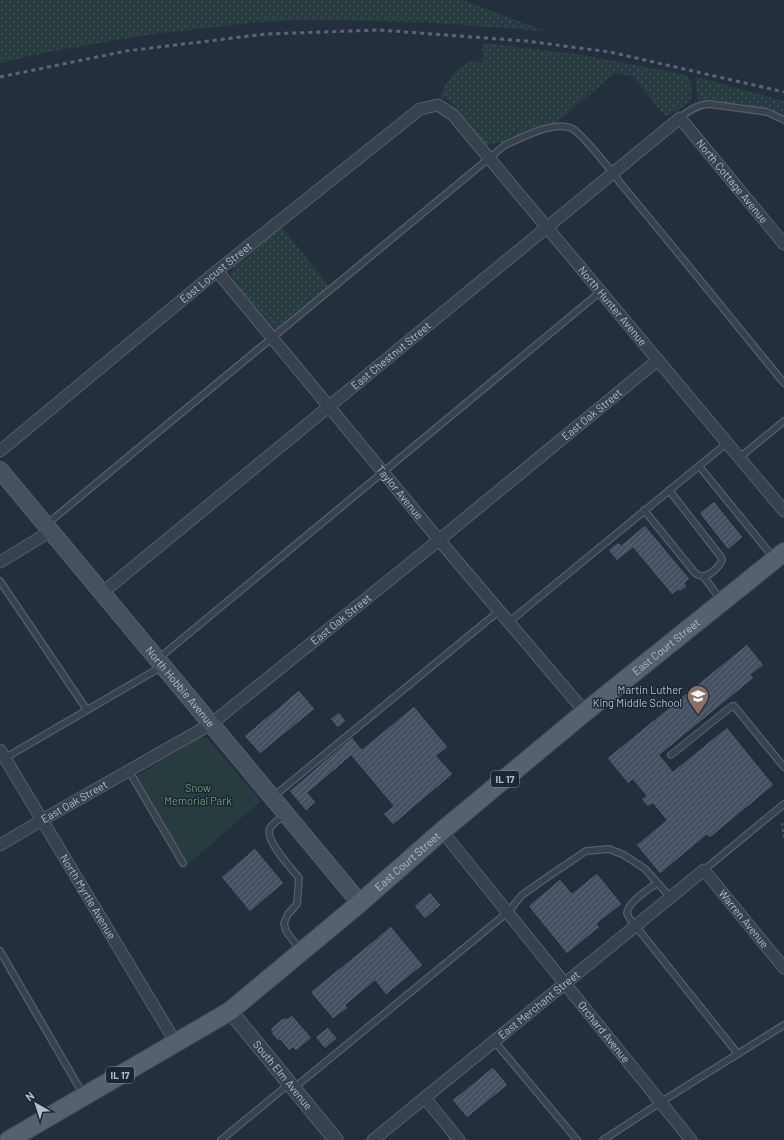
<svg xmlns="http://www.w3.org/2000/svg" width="784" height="1140" font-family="Barlow,sans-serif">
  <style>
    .grass { fill: url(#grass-dots) }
    .park { fill: #263c3f }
    .building { fill: url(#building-hatch); stroke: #1f2835 }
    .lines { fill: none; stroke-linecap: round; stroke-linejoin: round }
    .service-casing { stroke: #565f6c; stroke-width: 8 }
    .minor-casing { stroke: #565f6c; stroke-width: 13 }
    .tertiary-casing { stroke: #565f6c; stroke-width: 16 }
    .secondary-casing { stroke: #565f6c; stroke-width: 18 }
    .primary-casing { stroke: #414a57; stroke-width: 20 }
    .path { stroke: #44595c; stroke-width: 2; stroke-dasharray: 3 3; stroke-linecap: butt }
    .service { stroke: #38414e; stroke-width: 5.5 }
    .minor { stroke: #38414e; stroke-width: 11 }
    .tertiary { stroke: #38414e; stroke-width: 14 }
    .secondary { stroke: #465061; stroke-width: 16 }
    .primary { stroke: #56606e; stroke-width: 18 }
    .rail { stroke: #5a6575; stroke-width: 3; stroke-dasharray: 4 4; stroke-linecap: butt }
    .labels { text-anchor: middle; stroke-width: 3; stroke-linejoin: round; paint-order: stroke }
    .shield { fill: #1d2633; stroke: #878f9c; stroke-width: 1 }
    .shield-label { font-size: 10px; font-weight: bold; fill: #b4bcc9 }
    .street-label { font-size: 11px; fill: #b4bcc9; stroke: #1d2633 }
    .poi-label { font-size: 11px; fill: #b4bcc9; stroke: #1d2633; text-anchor: end }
    .park-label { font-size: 11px; fill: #6b9a76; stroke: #1d2633 }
  </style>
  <defs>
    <pattern id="grass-dots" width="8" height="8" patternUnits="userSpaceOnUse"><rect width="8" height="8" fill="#263c3f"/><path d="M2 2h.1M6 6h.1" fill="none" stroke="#435659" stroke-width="1.8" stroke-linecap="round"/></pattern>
    <pattern id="building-hatch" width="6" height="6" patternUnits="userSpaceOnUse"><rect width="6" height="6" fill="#455162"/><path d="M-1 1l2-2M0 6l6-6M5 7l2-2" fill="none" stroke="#5d6877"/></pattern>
  </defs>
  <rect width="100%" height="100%" fill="#242f3e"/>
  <path class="grass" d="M 8,0 L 463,0 L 544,31 L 423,22 L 309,20 L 258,22 L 146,35 L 49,52 L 0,63 L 0,1 Z
    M 484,43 L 583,55 L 686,75 L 690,79 C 691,84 693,92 691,98 C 689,105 672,113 666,117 L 632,76 L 615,73 L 556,123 L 541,126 L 504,142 L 486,145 L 450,102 L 446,98 L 440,98 L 446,83 L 458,69 L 471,61 L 483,63 L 482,46 Z
    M 696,77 L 784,101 L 784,116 L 770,110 L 698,100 L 696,85 Z
    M 282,227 L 329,286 L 274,331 L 232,281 C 229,273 232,268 238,262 Z"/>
  <path class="park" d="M 203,736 L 207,738 L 261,801 L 188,864 L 136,776 Z"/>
  <path class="building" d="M 714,501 L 743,537 L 728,550 L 699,513 Z
    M 645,525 L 690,579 L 685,583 L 687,586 L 680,592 L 678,590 L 672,595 L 633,548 L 617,561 L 608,550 L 618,542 L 621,545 Z
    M 747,644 L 764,665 L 751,675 L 754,678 L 660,755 L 673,771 L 727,727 L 774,785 L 710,838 L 707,835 L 660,874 L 636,845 L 666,820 L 653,804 L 648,807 L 641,799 L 646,796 L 633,780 L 628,784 L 607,758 Z
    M 299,690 L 315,709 L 260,754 L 244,736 Z
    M 414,706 L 448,747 L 437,756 L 453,774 L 393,825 L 383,814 L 393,806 L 351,756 L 308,793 L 316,802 L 306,811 L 289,791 L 352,737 L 362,749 Z
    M 339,712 L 346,721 L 338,728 L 330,719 Z
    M 255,848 L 284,883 L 250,912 L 221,877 Z
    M 597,873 L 622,904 L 597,924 L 600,927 L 567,954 L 528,906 L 560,879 L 572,893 Z
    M 430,892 L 441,905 L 425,919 L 414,906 Z
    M 391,926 L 423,965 L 386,995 L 375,981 L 346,1005 L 348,1008 L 333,1019 L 310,992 L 378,937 L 377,937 Z
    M 292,1015 L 312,1038 L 296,1051 L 293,1048 L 289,1051 L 280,1040 L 278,1041 L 271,1033 L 272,1032 L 270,1029 L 283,1018 L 289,1018 Z
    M 328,1027 L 337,1038 L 325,1049 L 315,1037 Z
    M 493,1067 L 508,1085 L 467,1118 L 452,1100 Z"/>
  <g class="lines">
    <g class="service-casing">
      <path id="service" d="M 680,118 C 689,110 697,105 709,104 L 767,112 L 784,120
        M 739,458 L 784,421
        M 699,466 L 773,557
        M 644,510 L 695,573 C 698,575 699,576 702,576 C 709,577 720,566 722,560 L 721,557 L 669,490
        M 47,524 L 505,145 C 524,137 552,121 571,128 C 580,131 614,174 621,184 C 676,250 730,317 784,383
        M 703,576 L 721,600
        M 0,581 L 87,710
        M 509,622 L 727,443
        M 158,659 L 600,292
        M 671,755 L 732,706 L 734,706 L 784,767
        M 5,758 L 161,667
        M 129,771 L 183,863
        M 274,796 L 499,611
        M 284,815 C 280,819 273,823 270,828 C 264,840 292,869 299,878 L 297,904 L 288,914 L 284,923 L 286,931 L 300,950
        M 704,870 L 784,804
        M 657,883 C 649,889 627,903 627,913 C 628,915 629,918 630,919 L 738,1054
        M 0,951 L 83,1094
        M 495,1042 L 577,1140
        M 294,1088 L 508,912 L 522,895 L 549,876 L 586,851 L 609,849 L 624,855 L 645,869 L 671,898
        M 221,1140 L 289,1084
        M 603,1140 L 661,1102 L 784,1025"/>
    </g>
    <g class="minor-casing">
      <g id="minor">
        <path id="s1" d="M 217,271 L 439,540 L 585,712"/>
        <path id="s2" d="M 0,451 L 217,271 L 420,109 L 438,105 L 453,115 L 784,511"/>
        <path d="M 0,562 L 51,531"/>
        <path id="s3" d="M 102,593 L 680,118 L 784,244"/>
        <path id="s4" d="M 0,750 L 176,1043"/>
        <path id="s5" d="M 442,831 L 691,1140"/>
        <path id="s6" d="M 0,845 L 42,820 L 211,724 L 439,540 L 658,360"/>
        <path d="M 425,1098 L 459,1140"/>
        <path id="s7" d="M 373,1140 L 704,870 L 784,968"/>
      </g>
    </g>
    <g class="tertiary-casing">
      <g id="tertiary">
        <path id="s8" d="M 230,1011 L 336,1140"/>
      </g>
    </g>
    <g class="secondary-casing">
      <g id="secondary">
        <path id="s9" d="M 0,470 L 360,903"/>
      </g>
    </g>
    <g class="primary-casing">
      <g id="primary">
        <path id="s10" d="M 9,1140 L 230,1011 L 360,903 L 442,831 L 585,712 L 784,552"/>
      </g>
    </g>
    <path class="path" d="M 782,823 L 784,839"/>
    <use href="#service" class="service"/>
    <use href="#minor" class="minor"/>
    <use href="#tertiary" class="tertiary"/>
    <use href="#secondary" class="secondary"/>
    <use href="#primary" class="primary"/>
    <path class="rail" d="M 0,77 L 126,51 L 266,34 L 379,30 L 526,41 L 610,52 L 784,92"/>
  </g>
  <defs>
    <g id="school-pin" transform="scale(1.15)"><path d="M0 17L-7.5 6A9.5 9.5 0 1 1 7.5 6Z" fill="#8d6e63" stroke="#1d2633"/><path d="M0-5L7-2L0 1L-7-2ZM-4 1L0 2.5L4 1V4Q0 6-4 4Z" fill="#fff"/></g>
  </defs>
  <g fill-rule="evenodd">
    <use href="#school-pin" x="698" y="696"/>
  </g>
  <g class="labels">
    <g class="shield">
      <rect x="491" y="771" width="28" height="16" rx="3"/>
      <rect x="106" y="1067" width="28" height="16" rx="3"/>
    </g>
    <g class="shield-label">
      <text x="505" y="783">IL 17</text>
      <text x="120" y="1079">IL 17</text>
    </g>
    <g class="street-label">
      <text dy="4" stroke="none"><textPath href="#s3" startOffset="830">North Cottage Avenue</textPath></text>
      <text dy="4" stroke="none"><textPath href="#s2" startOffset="280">East Locust Street</textPath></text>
      <text dy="4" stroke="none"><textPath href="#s2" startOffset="827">North Hunter Avenue</textPath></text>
      <text dy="4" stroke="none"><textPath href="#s3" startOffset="374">East Chestnut Street</textPath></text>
      <text dy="4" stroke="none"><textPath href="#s6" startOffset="734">East Oak Street</textPath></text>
      <text dy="4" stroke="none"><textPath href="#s1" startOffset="287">Taylor Avenue</textPath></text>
      <text dy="4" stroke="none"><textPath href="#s6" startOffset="410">East Oak Street</textPath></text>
      <text dy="4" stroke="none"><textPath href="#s10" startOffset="824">East Court Street</textPath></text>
      <text dy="4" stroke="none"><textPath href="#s9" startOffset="282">North Hobbie Avenue</textPath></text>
      <text dy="4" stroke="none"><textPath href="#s6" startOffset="86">East Oak Street</textPath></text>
      <text dy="4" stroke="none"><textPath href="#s10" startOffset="488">East Court Street</textPath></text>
      <text dy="4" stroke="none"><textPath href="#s4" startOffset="171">North Myrtle Avenue</textPath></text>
      <text dy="4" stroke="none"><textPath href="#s7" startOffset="490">Warren Avenue</textPath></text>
      <text dy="4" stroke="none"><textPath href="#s7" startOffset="214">East Merchant Street</textPath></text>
      <text dy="4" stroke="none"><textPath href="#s5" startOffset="258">Orchard Avenue</textPath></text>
      <text dy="4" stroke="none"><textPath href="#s8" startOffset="83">South Elm Avenue</textPath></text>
    </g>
    <g class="poi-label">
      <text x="682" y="694">Martin Luther<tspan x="682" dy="13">King Middle School</tspan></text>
    </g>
    <g class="park-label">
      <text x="198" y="792">Snow<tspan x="198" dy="13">Memorial Park</tspan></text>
    </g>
  </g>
  <g transform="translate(36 1104) rotate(321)" stroke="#1d2633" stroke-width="3" paint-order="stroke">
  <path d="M0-3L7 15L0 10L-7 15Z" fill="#b4bcc9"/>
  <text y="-6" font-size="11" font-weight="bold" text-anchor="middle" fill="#b4bcc9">N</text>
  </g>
</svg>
